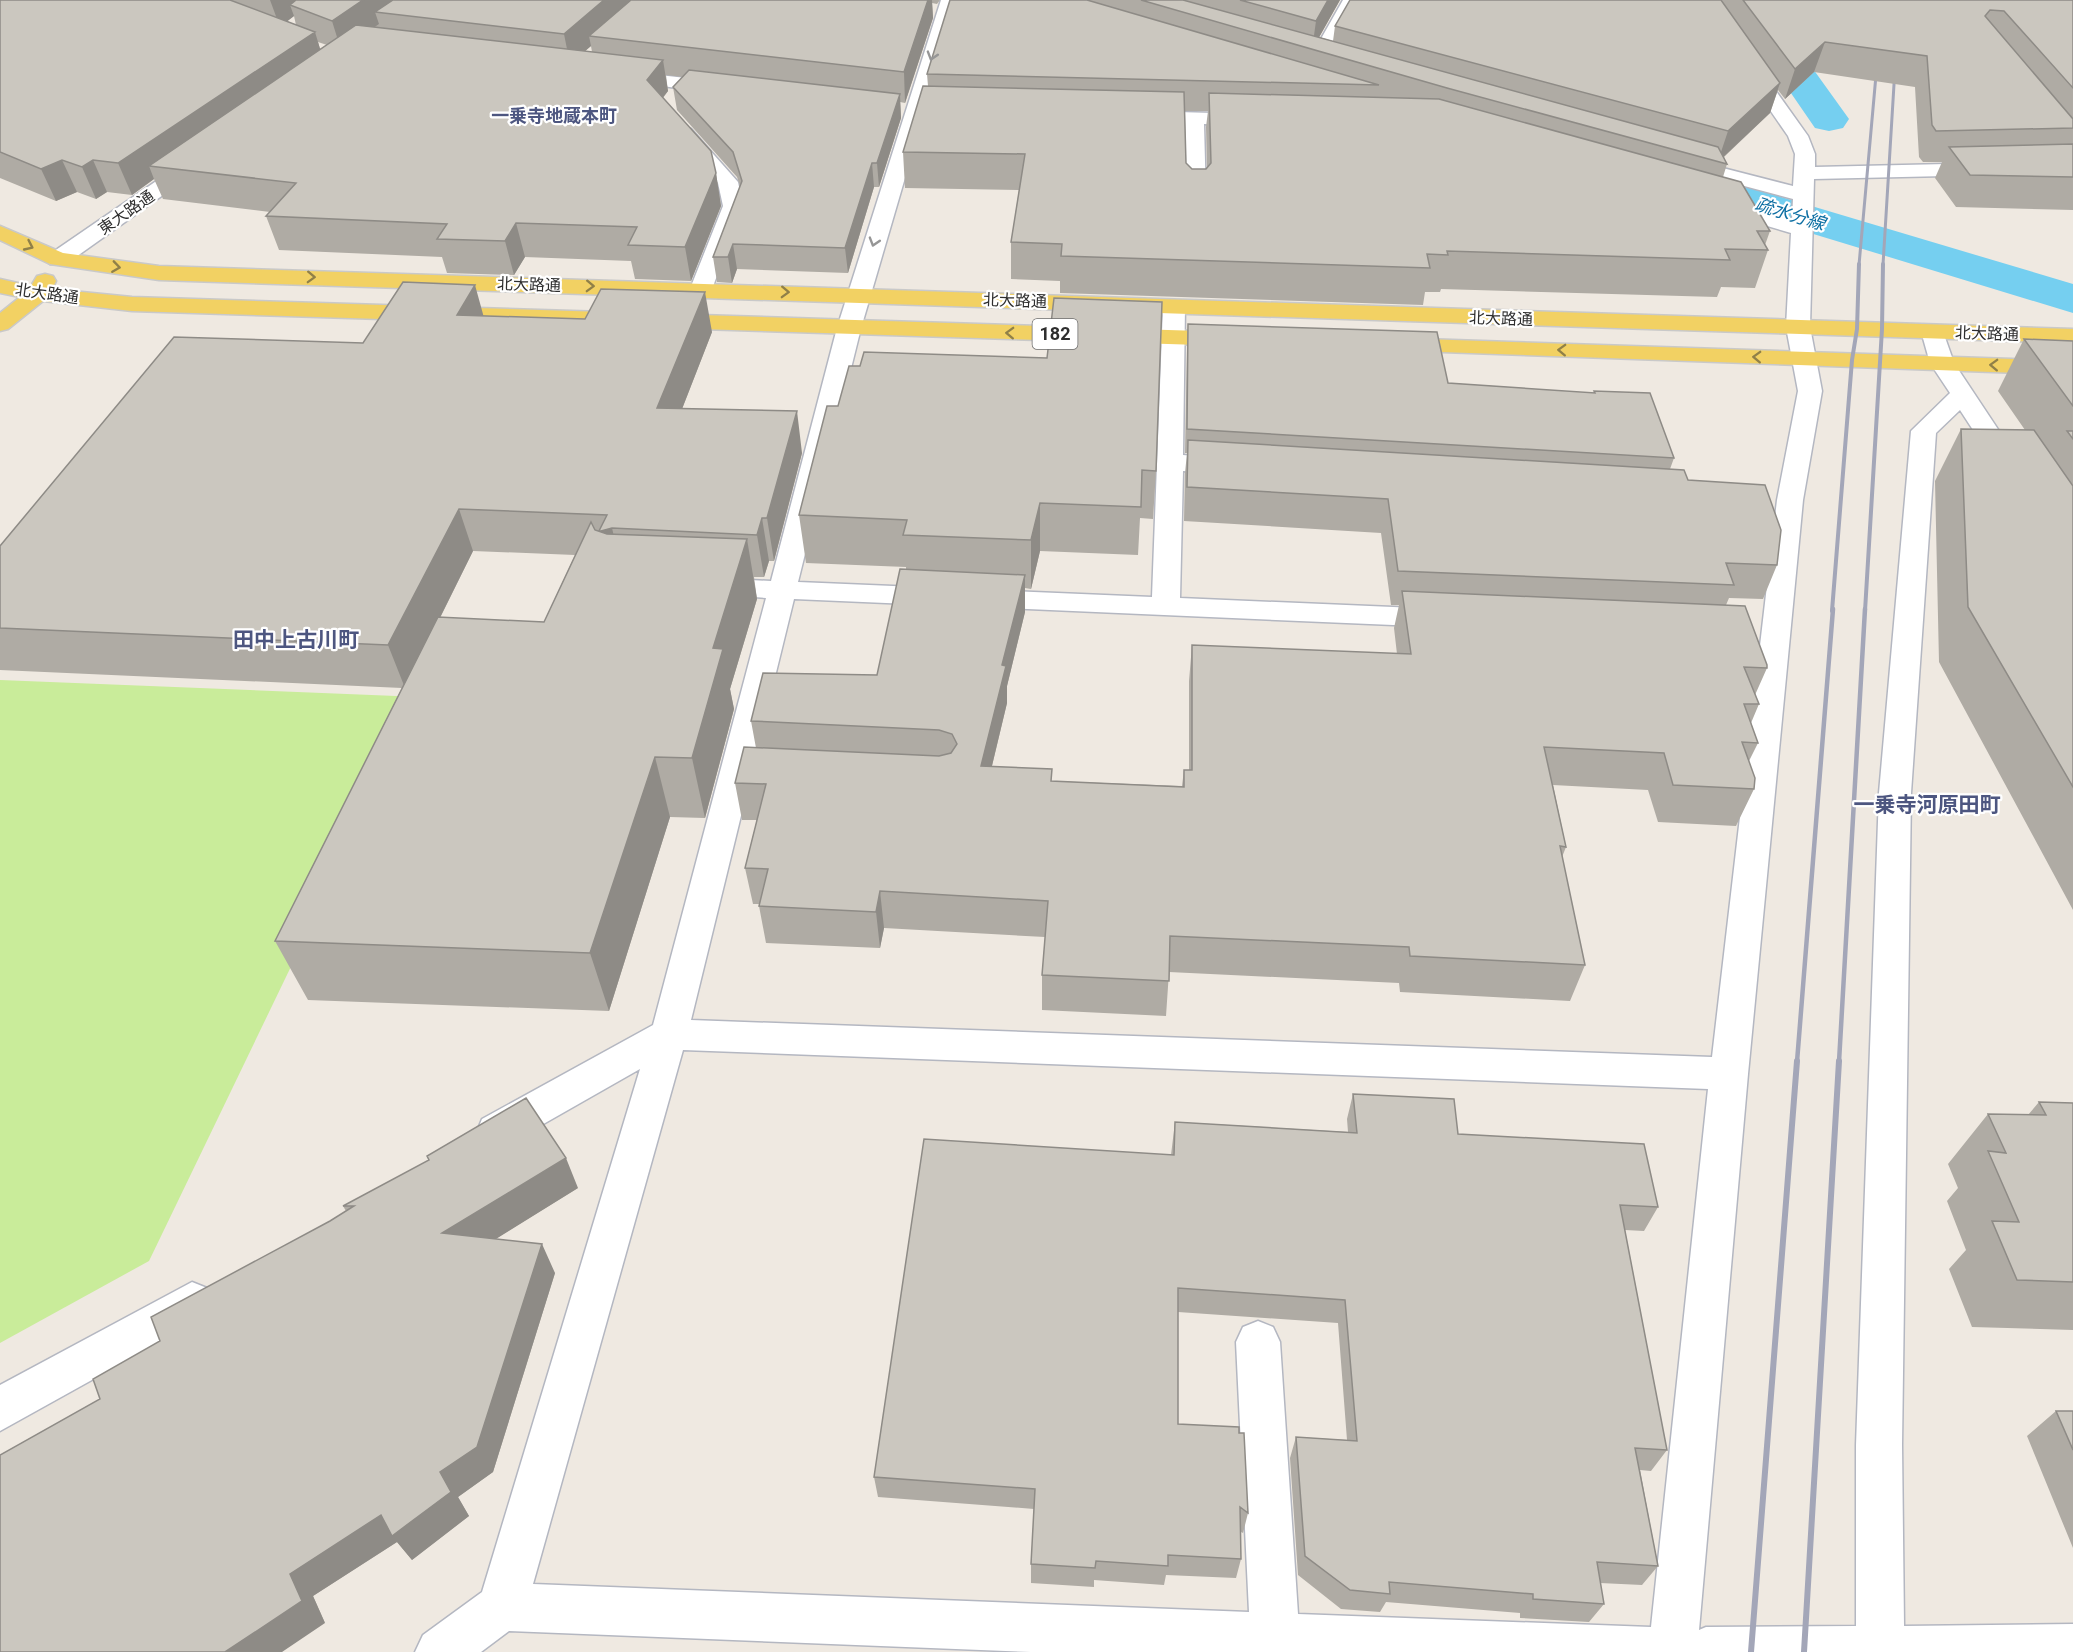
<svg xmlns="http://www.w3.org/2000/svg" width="2073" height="1652" font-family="Roboto,'Noto Sans JP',sans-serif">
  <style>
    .pitch { fill: #c9ec9a }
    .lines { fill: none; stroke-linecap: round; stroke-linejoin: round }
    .canal { fill: #75cff0; fill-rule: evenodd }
    .minor-casing { stroke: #b4b7c1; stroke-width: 3 }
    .major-casing { stroke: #c9c9c9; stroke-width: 3 }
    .minor { fill: #fff; fill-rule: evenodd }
    .major { fill: #f2d163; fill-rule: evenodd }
    .rail-far3 { stroke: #a3a6b8; stroke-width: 3 }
    .rail-far2 { stroke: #a3a6b8; stroke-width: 4 }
    .rail-far1 { stroke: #a3a6b8; stroke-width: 4.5 }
    .rail { stroke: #a3a6b8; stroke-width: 6 }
    .wall { fill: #afaba4; fill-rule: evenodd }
    .shaded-wall { fill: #8e8b86 }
    .building { fill: #cbc7bf; stroke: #8e8b86; stroke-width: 1.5 }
    .oneway { stroke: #969696 }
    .oneway2 { stroke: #908048 }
    .labels { text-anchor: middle; stroke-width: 4.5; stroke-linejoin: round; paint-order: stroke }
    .far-street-label { font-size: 16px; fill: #2e2e2e; stroke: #fff }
    .far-neighbourhood-label { font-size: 18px; font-weight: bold; fill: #4d5680; stroke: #fff }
    .far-water-label { font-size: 18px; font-style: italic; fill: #0d6fa3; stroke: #fff }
    .shield { fill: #fff; stroke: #6d6d6d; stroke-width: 1.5 }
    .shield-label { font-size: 18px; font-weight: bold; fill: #2e2e2e }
    .neighbourhood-label { font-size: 21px; font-weight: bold; fill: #4d5680; stroke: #fff }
  </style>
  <rect width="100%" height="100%" fill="#efe9e1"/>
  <path class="pitch" d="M 0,680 L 421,697 L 149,1261 L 0,1343 Z"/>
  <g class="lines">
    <path class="canal" d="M 1765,0 L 1801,0 L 1798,48 L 1849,119 L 1843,128 L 1829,131 L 1815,128 L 1760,48 Z
      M 1661,161 L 2073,284 L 2073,313 L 1646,183 L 1640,174 L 1646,165 Z"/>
    <g class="minor-casing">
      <path id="minor" d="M 941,0 L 957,0 L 861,328 L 798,582 L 1152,597 L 1163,306 L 1166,301 L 1182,301 L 1185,306 L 1183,455 L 1241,460 L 1245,466 L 1241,472 L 1232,474 L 1183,471 L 1180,598 L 1440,609 L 1450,611 L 1454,618 L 1450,625 L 1440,627 L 794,599 L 691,1020 L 1712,1057 L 1777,500 L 1798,391 L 1786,327 L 1791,233 L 1713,210 L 1710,206 L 1713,202 L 1720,200 L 1792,220 L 1793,199 L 1673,167 L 1670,163 L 1673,159 L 1680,157 L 1793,186 L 1795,154 L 1788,136 L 1694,0 L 1711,0 L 1808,136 L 1815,154 L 1815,167 L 2073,161 L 2073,173 L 1814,179 L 1810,327 L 1822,391 L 1803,500 L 1748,1074 L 1699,1630 L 1706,1627 L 1856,1626 L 1856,1445 L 1879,793 L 1911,431 L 1950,393 L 1930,363 L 1921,331 L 1925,326 L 1941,326 L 1954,363 L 2023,467 L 2019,473 L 2010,475 L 2001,473 L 1960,410 L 1936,433 L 1911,793 L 1902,1445 L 1904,1626 L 2073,1624 L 2073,1652 L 1031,1652 L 509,1631 L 481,1652 L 415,1652 L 423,1635 L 482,1592 L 640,1069 L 510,1143 L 496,1148 L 482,1143 L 477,1131 L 482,1119 L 653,1025 L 766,598 L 702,593 L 698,587 L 702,581 L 712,578 L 771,581 L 837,328 ZM 683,1050 L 1708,1089 L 1651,1627 L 1298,1614 L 1280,1342 L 1273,1327 L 1258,1321 L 1243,1327 L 1236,1342 L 1249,1612 L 533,1584 Z
        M 1343,0 L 1359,0 L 1324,64 L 1312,64 L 1309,60 Z
        M 622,71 L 723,82 L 732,88 L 723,94 L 616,80 L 613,76 L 616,72 Z
        M 1139,111 L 1252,114 L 1262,120 L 1252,126 L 1204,124 L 1206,199 L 1203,203 L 1189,203 L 1186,199 L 1184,124 L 1132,121 L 1129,117 L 1132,113 Z
        M 684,127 L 691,129 L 738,182 L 743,206 L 712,289 L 709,294 L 693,294 L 690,289 L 723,206 L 718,183 L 674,133 Z
        M 194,158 L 201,160 L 204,164 L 201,168 L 66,264 L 50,264 L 47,259 L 50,254 L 187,160 Z
        M 192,1282 L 207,1288 L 213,1302 L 207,1316 L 0,1431 L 0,1385 Z"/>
    </g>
    <g class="major-casing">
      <path id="major" d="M 0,226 L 63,253 L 159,266 L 2073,329 L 2073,343 L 159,280 L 50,264 L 0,240 Z
        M 45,274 L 53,276 L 56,281 L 52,289 L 132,297 L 1232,332 L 1240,334 L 1244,339 L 1240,344 L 1232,346 L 132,311 L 43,301 L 8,329 L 0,331 L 0,313 L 20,297 L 0,293 L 0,279 L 31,286 L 37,276 Z
        M 1394,338 L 2073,361 L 2073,375 L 1386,350 L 1382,345 L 1386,340 Z"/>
    </g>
    <use href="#minor" class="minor"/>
    <use href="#major" class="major"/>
    <path class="rail-far3" d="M 1859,265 L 1877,64
      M 1883,265 L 1895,68"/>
    <path class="rail-far2" d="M 1832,611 L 1852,360 L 1857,329 L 1859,264
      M 1865,611 L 1882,329 L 1883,264"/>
    <path class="rail-far1" d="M 1797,1062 L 1833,609
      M 1839,1062 L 1865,609"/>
    <path class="rail" d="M 1751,1652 L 1797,1061
      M 1804,1652 L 1839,1061"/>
  </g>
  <path class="wall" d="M 0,0 L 940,0 L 937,4 L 932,3 L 933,18 L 905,103 L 900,102 L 901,118 L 879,187 L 874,187 L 848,273 L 737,269 L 732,283 L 717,282 L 713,257 L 740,186 L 737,177 L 677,110 L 673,87 L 683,77 L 666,75 L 668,91 L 663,98 L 716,173 L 721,206 L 691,281 L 635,279 L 631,261 L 525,257 L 514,275 L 447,273 L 442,257 L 279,250 L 266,216 L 270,212 L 163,199 L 154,179 L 132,195 L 107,192 L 96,199 L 77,192 L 56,201 L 0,178 ZM 294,16 L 296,25 L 287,21 ZM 318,42 L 327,45 L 320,49 ZM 591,46 L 592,52 L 585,51 Z
    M 950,0 L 1340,0 L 1319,37 L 1333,41 L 1335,26 L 1350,0 L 2073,0 L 2073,210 L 1956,207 L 1935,178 L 1942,162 L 1923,162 L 1919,157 L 1915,87 L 1814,72 L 1785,99 L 1778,90 L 1770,113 L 1724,157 L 1727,164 L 1723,177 L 1770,231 L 1765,245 L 1768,250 L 1755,288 L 1721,287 L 1717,297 L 1441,289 L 1440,292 L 1425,292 L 1423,305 L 1060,293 L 1060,281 L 1011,279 L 1011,242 L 1019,190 L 905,188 L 903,152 L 928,86 L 927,74 ZM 1185,111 L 1208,111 L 1206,127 L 1207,168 L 1206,169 L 1192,169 L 1186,163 Z
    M 484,316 L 712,332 L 682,409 L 802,453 L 774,561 L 769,561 L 764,577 L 754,577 L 757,599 L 730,689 L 734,709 L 705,818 L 670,817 L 609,1011 L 308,1000 L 275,941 L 402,688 L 0,670 L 0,546 L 363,343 ZM 473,551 L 575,555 L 544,622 L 440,618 Z
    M 1188,324 L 1448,383 L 1594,393 L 1594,391 L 1674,458 L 1670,469 L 1688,480 L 1777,565 L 1763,599 L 1729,598 L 1726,605 L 1767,668 L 1755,695 L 1759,704 L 1751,723 L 1758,743 L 1749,761 L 1754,789 L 1736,826 L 1658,822 L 1648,790 L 1553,785 L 1566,847 L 1562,857 L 1585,965 L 1570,1001 L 1400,992 L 1399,983 L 1169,972 L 1166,1016 L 1042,1010 L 1042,975 L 1045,937 L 884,928 L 880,948 L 766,943 L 759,906 L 759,904 L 753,904 L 745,868 L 757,820 L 742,820 L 735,783 L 756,748 L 751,721 L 877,675 L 906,570 L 906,567 L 806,563 L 799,515 L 827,406 L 1156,471 L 1153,519 L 1140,518 L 1138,555 L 1040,551 L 1031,589 L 1025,588 L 1025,612 L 1007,686 L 1007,703 L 992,766 L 1052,781 L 1182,786 L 1184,770 L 1189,770 L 1189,681 L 1192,645 L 1397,654 L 1394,628 L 1399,605 L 1391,605 L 1381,533 L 1184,521 L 1185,473 L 1187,453 L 1185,453 L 1187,348 Z
    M 2024,339 L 2073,341 L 2073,910 L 1939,662 L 1935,481 L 1961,429 L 2025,430 L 1998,391 Z
    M 1353,1094 L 1458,1134 L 1658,1207 L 1644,1231 L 1625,1230 L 1667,1450 L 1651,1471 L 1640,1470 L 1658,1566 L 1642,1585 L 1600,1583 L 1604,1604 L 1589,1622 L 1520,1618 L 1520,1613 L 1386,1602 L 1380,1612 L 1341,1609 L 1298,1575 L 1290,1458 L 1296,1437 L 1347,1440 L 1338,1323 L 1178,1312 L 1178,1424 L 1239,1433 L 1248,1513 L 1243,1533 L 1241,1532 L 1241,1559 L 1236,1578 L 1166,1575 L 1164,1585 L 1094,1580 L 1094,1587 L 1031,1583 L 1031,1564 L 1034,1509 L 878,1497 L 874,1477 L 1171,1155 L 1175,1122 L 1348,1132 L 1347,1119 Z
    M 2039,1102 L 2073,1103 L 2073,1330 L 1972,1327 L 1949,1269 L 1966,1250 L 1947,1201 L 1958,1188 L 1948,1164 L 1988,1114 L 2028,1115 Z
    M 578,1188 L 495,1239 L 555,1273 L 493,1472 L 458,1497 L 469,1516 L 412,1560 L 397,1542 L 313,1596 L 325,1623 L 100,1399 L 160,1341 L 330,1221 L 346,1211 L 343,1206 Z
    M 2056,1411 L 2073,1411 L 2073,1548 L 2027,1436 Z"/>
  <path class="shaded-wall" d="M 270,0 L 314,0 L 290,5 L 294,16 L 280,27 Z
    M 363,0 L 414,0 L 375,12 L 379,24 L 341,50 L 332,21 Z
    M 604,0 L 644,0 L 589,36 L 591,46 L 570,64 L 564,34 Z
    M 928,0 L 932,0 L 933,18 L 905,103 L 904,72 Z
    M 1328,0 L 1340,0 L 1312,50 L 1316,21 Z
    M 315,32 L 324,62 L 149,166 L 154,179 L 132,195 L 118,163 Z
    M 1825,42 L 1814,72 L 1785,99 L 1795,69 Z
    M 663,60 L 668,91 L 652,111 L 647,80 Z
    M 1780,83 L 1770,113 L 1719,161 L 1718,161 L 1728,131 Z
    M 900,94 L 901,118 L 879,187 L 877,163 Z
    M 62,160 L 77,192 L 56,201 L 41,169 Z
    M 93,160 L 107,192 L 96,199 L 82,167 Z
    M 872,163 L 874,187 L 848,273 L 845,248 Z
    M 716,173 L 721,206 L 691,281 L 685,247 Z
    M 516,223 L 525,257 L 514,275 L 505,241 Z
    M 733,244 L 737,269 L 732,283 L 728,257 Z
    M 475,285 L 486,325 L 457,315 Z
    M 705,292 L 712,332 L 666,450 L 657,408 Z
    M 797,411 L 802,453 L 774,561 L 767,518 Z
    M 1040,503 L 1040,551 L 1031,589 L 1031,540 Z
    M 459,509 L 473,551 L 405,688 L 388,645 Z
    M 762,518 L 769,561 L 764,577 L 757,535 Z
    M 612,528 L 622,571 L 601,531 Z
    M 747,539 L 757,599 L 730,689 L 734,709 L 705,818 L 692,758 L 713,648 Z
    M 1025,575 L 1025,612 L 1007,686 L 1007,703 L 983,803 L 981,766 L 1002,665 Z
    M 655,757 L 670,817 L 609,1011 L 590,953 Z
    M 880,891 L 884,928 L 880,948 L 876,912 Z
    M 566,1158 L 578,1188 L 459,1262 L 442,1233 Z
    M 542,1244 L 555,1273 L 493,1472 L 458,1497 L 469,1516 L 412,1560 L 397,1542 L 313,1596 L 325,1623 L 282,1652 L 225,1652 L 290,1574 L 381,1515 L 440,1472 Z"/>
  <path class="building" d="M 0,0 L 230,0 L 315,32 L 118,163 L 93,160 L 82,167 L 62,160 L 41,169 L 0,152 Z
    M 296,0 L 363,0 L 332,21 L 290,5 Z
    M 393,0 L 604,0 L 564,34 L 375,12 Z
    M 631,0 L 928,0 L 904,72 L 589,36 Z
    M 950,0 L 1087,0 L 1379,85 L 927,74 Z
    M 1141,0 L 1183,0 L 1718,147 L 1727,164 L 1447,88 Z
    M 1240,0 L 1328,0 L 1316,21 Z
    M 1350,0 L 1721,0 L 1780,83 L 1728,131 L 1335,26 Z
    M 1743,0 L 2073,0 L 2073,88 L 2004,11 L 1990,10 L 1985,16 L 2073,119 L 2073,128 L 1936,131 L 1932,125 L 1927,56 L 1825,42 L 1795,69 Z
    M 356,25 L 663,60 L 647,80 L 711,151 L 716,173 L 685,247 L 628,245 L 637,227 L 516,223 L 505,241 L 437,239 L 447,224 L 266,216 L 296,183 L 149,166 Z
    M 689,70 L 900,94 L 877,163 L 872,163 L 845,248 L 733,244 L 728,257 L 713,257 L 742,181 L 733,152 L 673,87 Z
    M 923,86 L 1184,92 L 1186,163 L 1192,169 L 1206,169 L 1211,163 L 1209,93 L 1439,99 L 1741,182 L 1770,231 L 1757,231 L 1768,250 L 1725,249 L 1730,260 L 1447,251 L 1448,255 L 1427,254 L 1430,268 L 1061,256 L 1062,244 L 1011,242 L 1025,154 L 903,152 Z
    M 2073,144 L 2073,177 L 1970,175 L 1949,147 Z
    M 403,282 L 475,285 L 457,315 L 585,319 L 601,289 L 705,292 L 657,408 L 797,411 L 767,518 L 762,518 L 757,535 L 612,528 L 601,531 L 599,531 L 607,515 L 459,509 L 388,645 L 0,628 L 0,546 L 174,337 L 363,343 Z
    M 1054,298 L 1162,302 L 1156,471 L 1142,470 L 1141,507 L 1040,503 L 1031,540 L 903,535 L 907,520 L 799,515 L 827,406 L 838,406 L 849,366 L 860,366 L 864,352 L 1047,358 Z
    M 1188,324 L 1437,332 L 1448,383 L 1595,393 L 1594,391 L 1650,393 L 1674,458 L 1187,429 Z
    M 2024,339 L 2073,341 L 2073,406 Z
    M 1961,429 L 2034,430 L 2073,486 L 2073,787 L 1968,607 Z
    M 2067,431 L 2073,431 L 2073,439 Z
    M 1188,440 L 1684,470 L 1688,480 L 1765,485 L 1781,530 L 1777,565 L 1726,563 L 1734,585 L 1398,571 L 1388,499 L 1187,487 Z
    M 591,522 L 595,530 L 607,534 L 747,539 L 713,648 L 723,649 L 692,758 L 655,757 L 590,953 L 275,941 L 438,617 L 544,622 Z
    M 900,569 L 1025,575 L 1002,665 L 1006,666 L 981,766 L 1052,769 L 1051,781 L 1184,787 L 1184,770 L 1192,770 L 1192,645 L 1411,654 L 1402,591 L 1745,606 L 1767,665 L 1767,668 L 1744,667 L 1759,704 L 1744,704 L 1758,743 L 1742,742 L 1755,778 L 1754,789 L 1673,785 L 1664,753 L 1544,747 L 1566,847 L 1560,846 L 1585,965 L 1410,956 L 1409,947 L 1170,936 L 1169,981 L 1042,975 L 1048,901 L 880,891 L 876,912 L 759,906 L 768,869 L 745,868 L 766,784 L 735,783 L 744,747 L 939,756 L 951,753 L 957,744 L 952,734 L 939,730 L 751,721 L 763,673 L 877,675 Z
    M 1353,1094 L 1454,1099 L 1458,1134 L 1644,1144 L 1658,1207 L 1620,1205 L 1667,1450 L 1635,1448 L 1658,1566 L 1597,1562 L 1604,1604 L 1533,1599 L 1533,1594 L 1389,1582 L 1390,1594 L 1350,1590 L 1305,1556 L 1296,1437 L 1357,1441 L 1345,1300 L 1178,1288 L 1178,1424 L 1239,1427 L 1239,1433 L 1244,1433 L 1248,1513 L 1240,1507 L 1241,1559 L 1168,1555 L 1168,1566 L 1096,1561 L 1095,1568 L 1031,1564 L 1035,1489 L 874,1477 L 924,1139 L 1174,1155 L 1175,1122 L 1357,1133 Z
    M 526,1098 L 566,1158 L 442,1233 L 542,1244 L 477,1447 L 440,1472 L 451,1492 L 392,1536 L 381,1515 L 290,1574 L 302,1601 L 225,1652 L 0,1652 L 0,1455 L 100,1399 L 93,1379 L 160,1341 L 151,1317 L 330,1221 L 354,1206 L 343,1206 L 429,1160 L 427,1156 Z
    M 2039,1102 L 2073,1103 L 2073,1282 L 2017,1280 L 1992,1221 L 2019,1222 L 1988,1151 L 2006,1153 L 1988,1114 L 2046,1115 Z
    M 2056,1411 L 2073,1411 L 2073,1450 Z"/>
  <defs><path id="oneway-chevron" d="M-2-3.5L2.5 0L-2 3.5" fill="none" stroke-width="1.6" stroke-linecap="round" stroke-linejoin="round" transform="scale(1.5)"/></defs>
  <g class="oneway">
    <use href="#oneway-chevron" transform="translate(932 56) rotate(107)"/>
    <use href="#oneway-chevron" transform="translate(874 242) rotate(107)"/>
  </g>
  <g class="oneway2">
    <use href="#oneway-chevron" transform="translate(29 246) rotate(25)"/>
    <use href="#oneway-chevron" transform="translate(116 267) rotate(8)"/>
    <use href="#oneway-chevron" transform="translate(311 277) rotate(2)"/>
    <use href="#oneway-chevron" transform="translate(590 286) rotate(2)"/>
    <use href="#oneway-chevron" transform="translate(785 292) rotate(2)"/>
    <use href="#oneway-chevron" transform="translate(1010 333) rotate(-178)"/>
    <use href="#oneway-chevron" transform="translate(1562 350) rotate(-178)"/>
    <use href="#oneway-chevron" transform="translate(1757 357) rotate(-178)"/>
    <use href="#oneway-chevron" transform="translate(1994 365) rotate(-178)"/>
  </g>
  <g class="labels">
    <g class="far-street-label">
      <text transform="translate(126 212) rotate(-35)" y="6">東大路通</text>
      <text transform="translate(529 284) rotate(2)" y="6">北大路通</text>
      <text transform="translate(47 293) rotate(8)" y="6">北大路通</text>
      <text transform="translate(1015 300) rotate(2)" y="6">北大路通</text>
      <text transform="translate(1501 318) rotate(2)" y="6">北大路通</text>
      <text transform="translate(1987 333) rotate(2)" y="6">北大路通</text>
    </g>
    <g class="far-neighbourhood-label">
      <text x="554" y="122">一乗寺地蔵本町</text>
    </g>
    <g class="far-water-label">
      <text transform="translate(1790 214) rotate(17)" y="6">疏水分線</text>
    </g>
    <rect class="shield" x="1032.5" y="319" width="45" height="30" rx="4.5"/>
    <g class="shield-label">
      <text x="1055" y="340">182</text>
    </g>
    <g class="neighbourhood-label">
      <text x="296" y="647">田中上古川町</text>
      <text x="1927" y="812">一乗寺河原田町</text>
    </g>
  </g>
</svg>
